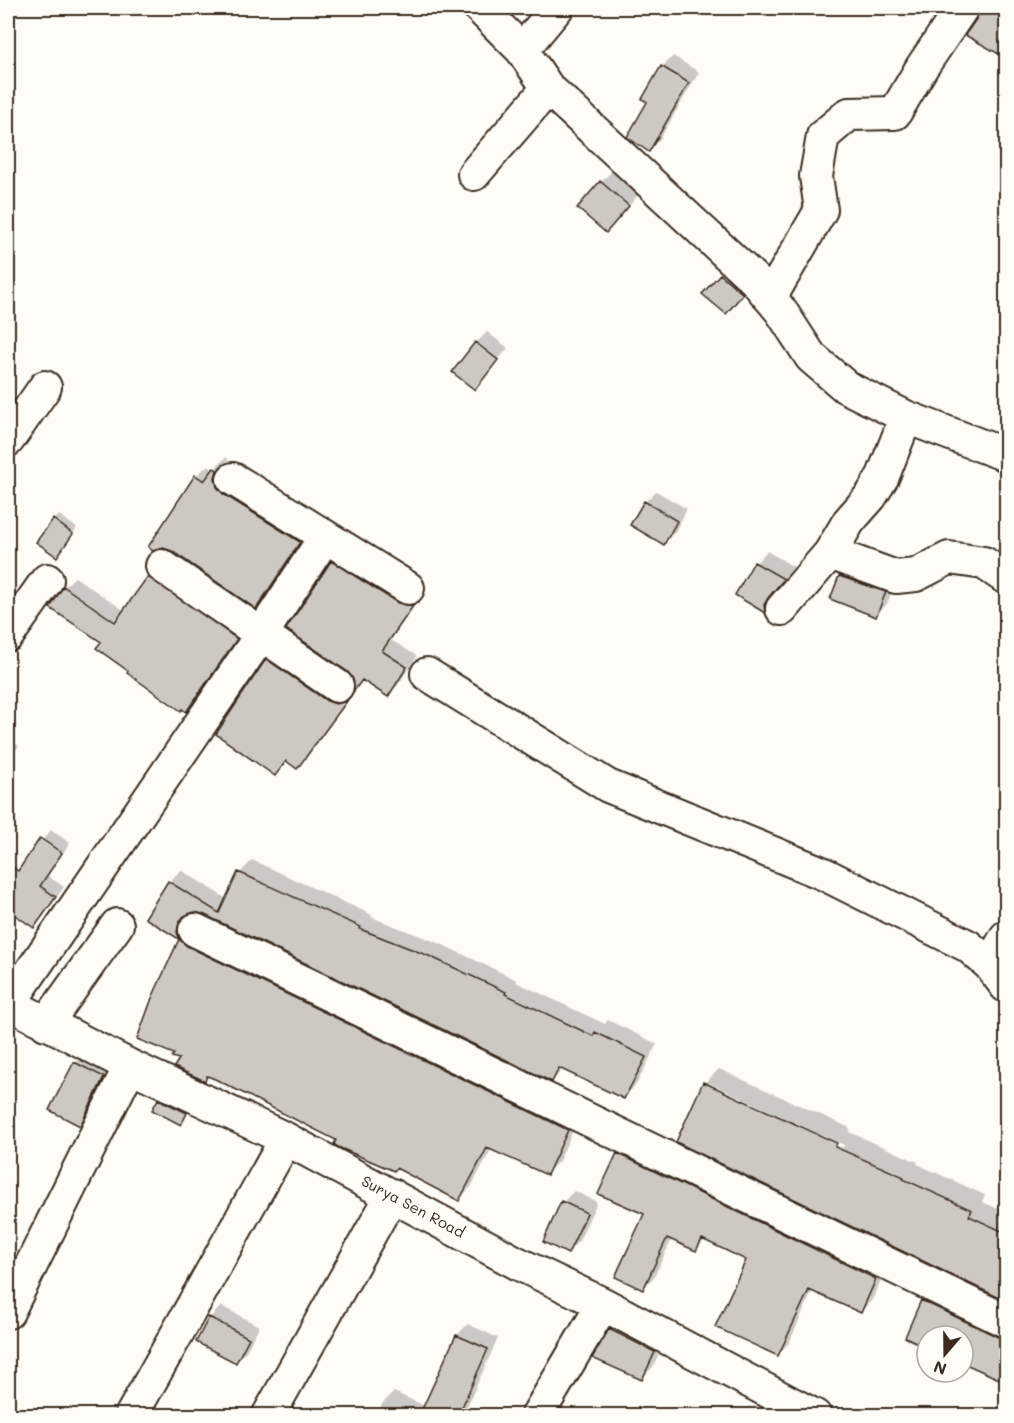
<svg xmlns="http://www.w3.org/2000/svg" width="1014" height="1423" font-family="Mali,sans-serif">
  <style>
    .shadow { fill: #0003; fill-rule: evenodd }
    .building { fill: #cdc8c2; stroke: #3b2a1e; stroke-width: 1.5 }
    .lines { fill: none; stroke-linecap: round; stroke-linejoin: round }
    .street-casing { stroke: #3b2a1e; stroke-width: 36 }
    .street { stroke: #fdfcf7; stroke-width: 32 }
    .labels { text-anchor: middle; stroke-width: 5; stroke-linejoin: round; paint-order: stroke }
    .street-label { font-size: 15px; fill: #3b2a1e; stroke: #fdfcf7 }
  </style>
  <rect width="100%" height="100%" fill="#fdfcf7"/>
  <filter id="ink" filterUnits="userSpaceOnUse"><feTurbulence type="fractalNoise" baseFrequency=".0167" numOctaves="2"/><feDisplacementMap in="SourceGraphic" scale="12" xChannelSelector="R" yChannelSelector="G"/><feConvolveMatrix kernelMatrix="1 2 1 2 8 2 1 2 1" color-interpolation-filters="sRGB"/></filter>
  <g filter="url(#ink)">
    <path class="shadow" d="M 981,8 L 1006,8 L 1006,51 L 1003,55 L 978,19 Z
      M 673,56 L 699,72 L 660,139 L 649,150 L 649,101 L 662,67 Z
      M 612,171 L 639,194 L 617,220 L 601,182 Z
      M 726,270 L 747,288 L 731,307 L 721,275 Z
      M 487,332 L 508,348 L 475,388 L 476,343 Z
      M 226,457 L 228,459 L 226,466 L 310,530 L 267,596 L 256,607 L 196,476 L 208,465 L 214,469 Z
      M 656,491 L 687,509 L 675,532 L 663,543 L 645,502 Z
      M 59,515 L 77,528 L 62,550 L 54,520 Z
      M 343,551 L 410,593 L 422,595 L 391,640 L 417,656 L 398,685 L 388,695 L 363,679 L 355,688 L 355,678 L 349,670 L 332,562 Z
      M 767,551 L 794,567 L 779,585 L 775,593 L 775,600 L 765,611 L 737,595 L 756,563 Z
      M 852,565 L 896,581 L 887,604 L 876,615 L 832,598 L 841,576 Z
      M 160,567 L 246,628 L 197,699 L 186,710 L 130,671 L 103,642 L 64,587 L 75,577 L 125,611 L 149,577 Z
      M 279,649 L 348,693 L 355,691 L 308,756 L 297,767 L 288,761 L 275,774 L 267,660 Z
      M 8,737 L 19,746 L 8,762 Z
      M 51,830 L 70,843 L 48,876 L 64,887 L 43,917 L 34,926 L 8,908 L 8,882 Z
      M 252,860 L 372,915 L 371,917 L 441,944 L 517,980 L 516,982 L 605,1024 L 608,1020 L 657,1044 L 636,1085 L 624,1097 L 564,1068 L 552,1081 L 203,912 L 194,911 L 190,912 L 189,919 L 579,1117 L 559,1161 L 547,1173 L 492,1148 L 471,1187 L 459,1199 L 396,1166 L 209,1075 L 204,1079 L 176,1053 L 154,998 L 181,939 L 147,918 L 169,882 L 181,870 L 227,899 L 240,873 Z
      M 87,1051 L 114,1066 L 91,1113 L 80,1124 L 51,1110 L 76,1062 Z
      M 719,1069 L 850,1128 L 849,1132 L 918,1162 L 917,1164 L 985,1195 L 982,1202 L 1006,1212 L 1006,1300 L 678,1141 L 705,1083 ZM 709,1083 L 844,1145 L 843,1148 L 709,1087 Z
      M 164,1095 L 192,1107 L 181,1123 L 159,1100 Z
      M 629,1143 L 887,1267 L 872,1300 L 861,1311 L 813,1290 L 789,1343 L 778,1354 L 748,1259 L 706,1239 L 696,1249 L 672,1239 L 654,1277 L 643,1288 L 646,1213 L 618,1154 Z
      M 574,1191 L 597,1202 L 579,1241 L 568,1252 L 563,1202 Z
      M 937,1286 L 1006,1320 L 1006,1380 L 963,1361 L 963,1336 L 927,1336 L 927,1349 L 905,1339 L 923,1301 Z
      M 221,1306 L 259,1326 L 247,1350 L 236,1361 L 198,1342 L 210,1318 Z
      M 622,1319 L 665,1340 L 653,1367 L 642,1378 L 610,1330 Z
      M 468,1324 L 498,1338 L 465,1411 L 475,1416 L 377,1416 L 382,1404 L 394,1392 L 425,1406 L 457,1335 Z"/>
    <path class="building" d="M 980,8 L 1006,8 L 1006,58 L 965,35 L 977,18 Z
      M 661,66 L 689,83 L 649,152 L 627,137 L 647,102 L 642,99 Z
      M 600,181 L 629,206 L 606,233 L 577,208 Z
      M 720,274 L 743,294 L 726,314 L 702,294 Z
      M 475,342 L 498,360 L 475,390 L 452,372 Z
      M 214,468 L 217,470 L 215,478 L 217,487 L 223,494 L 300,542 L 256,609 L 172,551 L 163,548 L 153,551 L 148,547 L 195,475 L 204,481 Z
      M 644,501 L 677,521 L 664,545 L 630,525 Z
      M 53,519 L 73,534 L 57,557 L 36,542 Z
      M 331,561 L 398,603 L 413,606 L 382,651 L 407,667 L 388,697 L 362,680 L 354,691 L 353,679 L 348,672 L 286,629 Z
      M 754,562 L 784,579 L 768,598 L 764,605 L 765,613 L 735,595 Z
      M 148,576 L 237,639 L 186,712 L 182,709 L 181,711 L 127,673 L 128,671 L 96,648 L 101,642 L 50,608 L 63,586 L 115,622 Z
      M 839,576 L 886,592 L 876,617 L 830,599 Z
      M 266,659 L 327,701 L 336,704 L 347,701 L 297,769 L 286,761 L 275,776 L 216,734 Z
      M 40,838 L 62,853 L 40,886 L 56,897 L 34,928 L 8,910 L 8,863 L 18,871 Z
      M 238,872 L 361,927 L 360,929 L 429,956 L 506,992 L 505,994 L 593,1036 L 595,1032 L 646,1057 L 624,1099 L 559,1068 L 552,1082 L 203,914 L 194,912 L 184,916 L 179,923 L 177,932 L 180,940 L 187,946 L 568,1130 L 547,1175 L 487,1148 L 459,1201 L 396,1168 L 394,1171 L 338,1147 L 334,1144 L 336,1140 L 215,1079 L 207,1076 L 205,1081 L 174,1067 L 179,1059 L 172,1057 L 174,1054 L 137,1039 L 152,998 L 179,939 L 145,918 L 168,881 L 219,913 Z
      M 74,1062 L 104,1077 L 80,1126 L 49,1110 Z
      M 703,1082 L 837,1143 L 835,1147 L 904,1177 L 903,1179 L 972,1210 L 969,1216 L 1006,1233 L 1006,1301 L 676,1142 Z
      M 158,1099 L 187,1113 L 181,1125 L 152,1110 Z
      M 617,1153 L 876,1279 L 861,1313 L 809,1290 L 778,1356 L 715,1327 L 746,1260 L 702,1239 L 696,1251 L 667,1238 L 643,1290 L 615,1277 L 644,1214 L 598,1194 Z
      M 561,1201 L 587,1213 L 568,1254 L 543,1242 Z
      M 921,1300 L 998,1337 L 1006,1339 L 1006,1382 L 963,1363 L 963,1336 L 927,1336 L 927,1347 L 905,1337 Z
      M 209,1317 L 249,1338 L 236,1363 L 196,1342 Z
      M 609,1329 L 655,1352 L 642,1380 L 592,1358 Z
      M 456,1335 L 488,1349 L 458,1416 L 419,1416 Z"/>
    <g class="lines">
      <g class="street-casing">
        <path id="street" d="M 480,8 L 522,50 L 548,88 L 755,280 L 781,311 L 811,357 L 846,387 L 906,417 L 1006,455
          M 522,50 L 557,8
          M 474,174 L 548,88
          M 770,298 L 821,210 L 816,176 L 823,136 L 849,114 L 895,113 L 922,67 L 962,8
          M 906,417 L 883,476 L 871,496 L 849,521 L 830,553 L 896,577 L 916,575 L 949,558 L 984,563 L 1006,578
          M 8,440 L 45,387
          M 233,479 L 408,588
          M 162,566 L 337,686
          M 782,609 L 830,553
          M 8,635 L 47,580
          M 427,674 L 608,786 L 822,873 L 968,946 L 990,965
          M 195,930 L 1006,1321
          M 1006,937 L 990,965 L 1006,986
          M 8,1003 L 130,1066 L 286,1139 L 517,1263 L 603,1304 L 815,1416
          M 9,1004 L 261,635 L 325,537
          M 46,1024 L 117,925
          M 8,1312 L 130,1066
          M 131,1416 L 286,1139
          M 268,1416 L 392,1195
          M 537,1416 L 603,1304"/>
      </g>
      <use href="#street" class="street"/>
    </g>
  </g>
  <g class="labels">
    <g class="street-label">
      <text transform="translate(413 1207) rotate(28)" y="5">Surya Sen Road</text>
    </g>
  </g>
  <rect width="1014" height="1423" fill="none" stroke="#fdfcf7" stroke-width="30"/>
  <rect x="15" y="15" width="984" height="1393" fill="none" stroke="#3b2a1e" stroke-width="2" filter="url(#ink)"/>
  <g transform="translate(945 1354) rotate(200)"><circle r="28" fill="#fdfcf7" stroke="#afa8a0" stroke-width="1.5"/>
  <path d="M0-4.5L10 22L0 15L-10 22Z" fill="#3b2a1e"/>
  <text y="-9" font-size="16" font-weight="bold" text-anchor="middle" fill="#3b2a1e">N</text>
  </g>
</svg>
